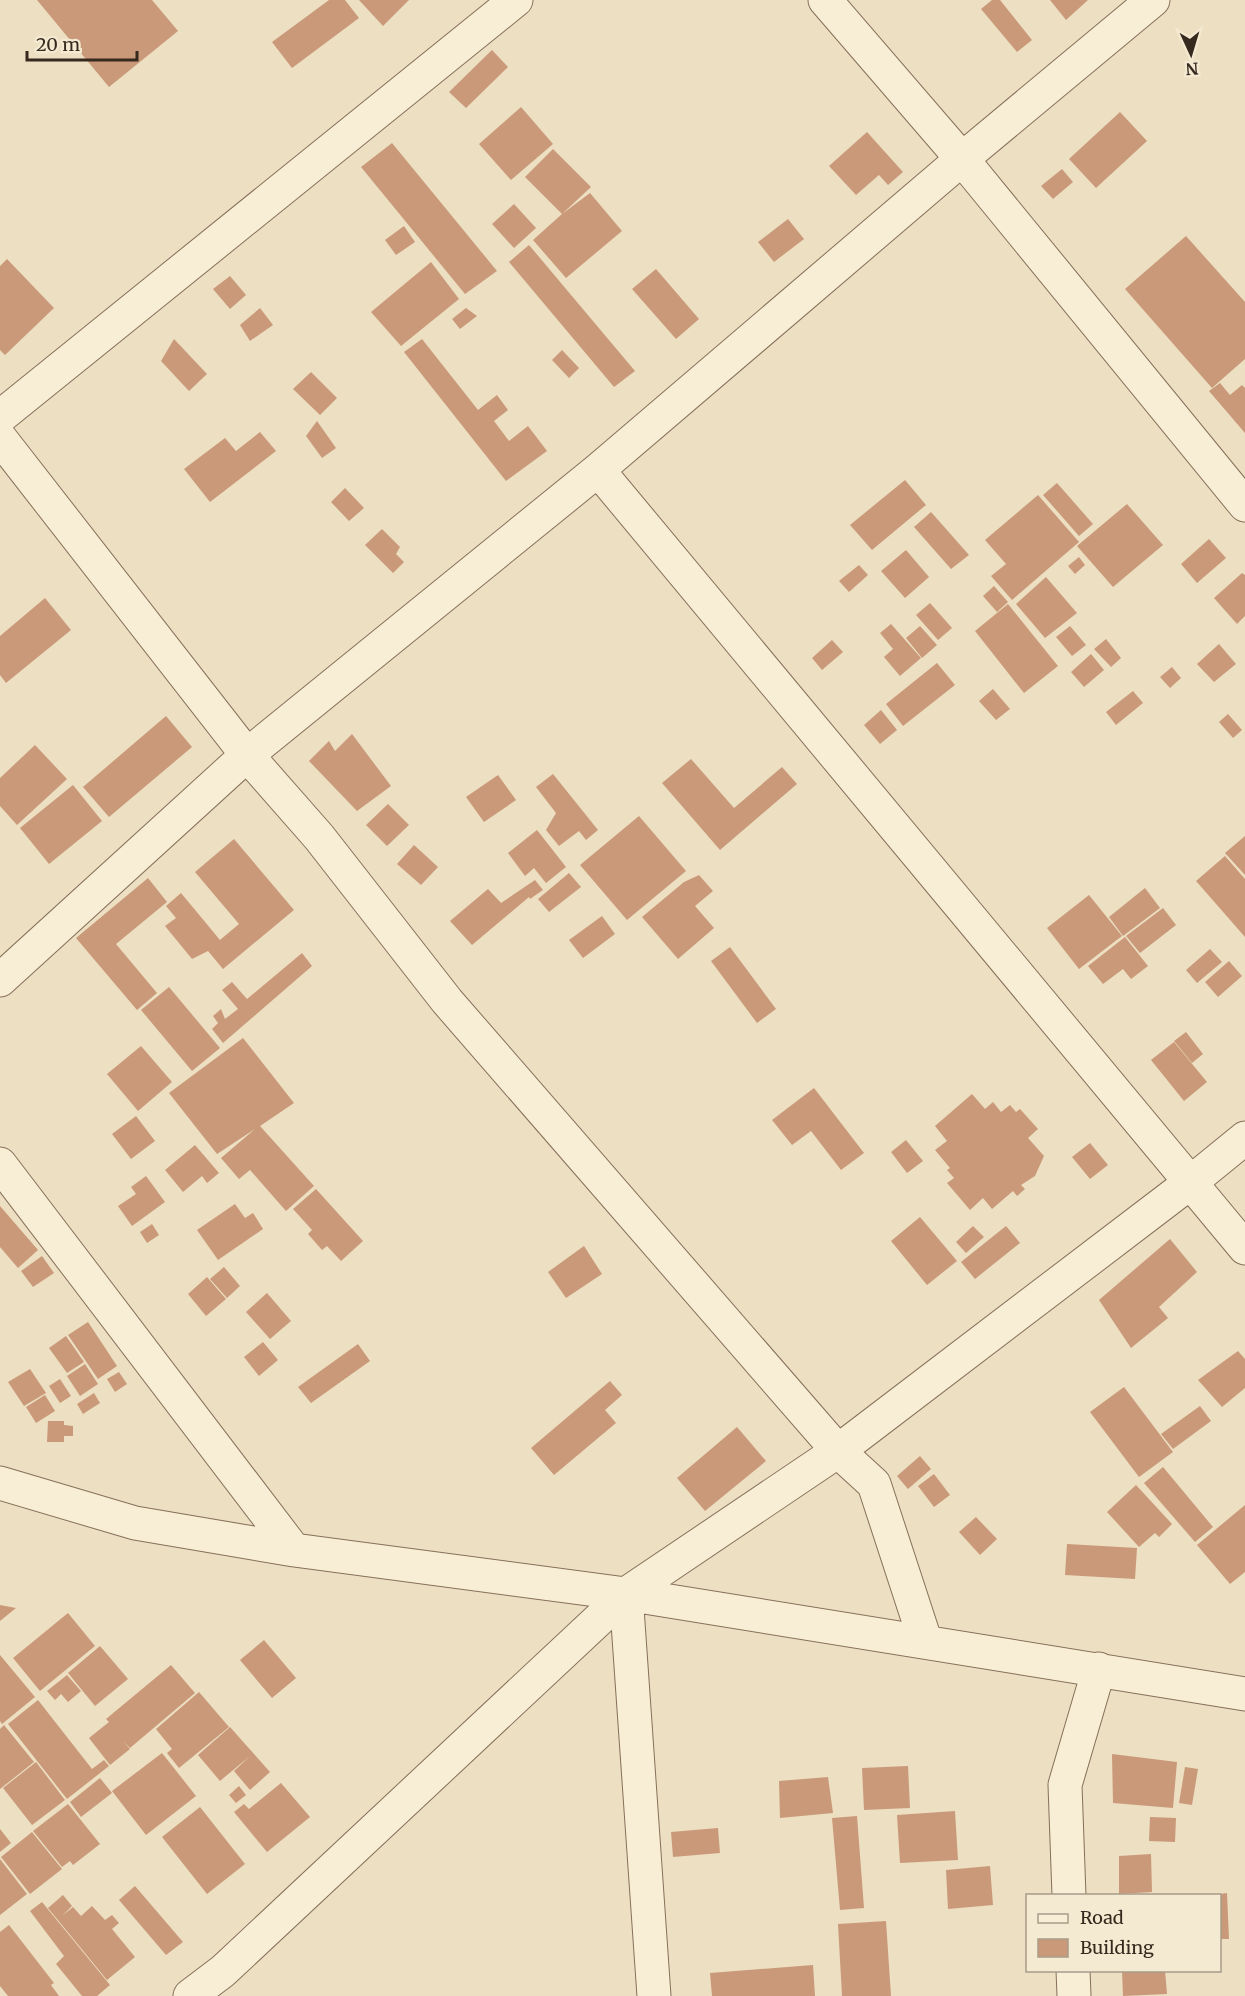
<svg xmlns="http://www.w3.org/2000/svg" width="1245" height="1996" font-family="Merriweather,serif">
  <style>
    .building { fill: #ca9979 }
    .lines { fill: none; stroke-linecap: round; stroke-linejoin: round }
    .street-casing { stroke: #86705a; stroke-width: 35 }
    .street { stroke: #f8edd5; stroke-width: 33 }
  </style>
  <rect width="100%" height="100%" fill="#ecdfc2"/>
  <path class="building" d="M 37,0 L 152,0 L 178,31 L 109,87 Z
    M 329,0 L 345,0 L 359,18 L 292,68 L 272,42 Z
    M 359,0 L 409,0 L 383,26 Z
    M 992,0 L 1000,0 L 1032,40 L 1017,52 L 981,9 Z
    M 1050,0 L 1088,0 L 1066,20 Z
    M 492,50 L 508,67 L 466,108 L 449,92 Z
    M 521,107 L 553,144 L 511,180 L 479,144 Z
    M 1120,112 L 1147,141 L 1096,188 L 1069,159 Z
    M 867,132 L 903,172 L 888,185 L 879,175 L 856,195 L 829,166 Z
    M 392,143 L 497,271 L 465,294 L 361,167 Z
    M 553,149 L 591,187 L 562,214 L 590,193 L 622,231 L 566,278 L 533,240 L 562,214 L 525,177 Z
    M 1062,169 L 1073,182 L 1053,199 L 1041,186 Z
    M 514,204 L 536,228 L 514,248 L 492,224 Z
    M 788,219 L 804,239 L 774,262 L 758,242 Z
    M 404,226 L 415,242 L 396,255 L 385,240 Z
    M 1186,236 L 1245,302 L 1245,359 L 1212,388 L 1125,289 Z
    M 529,245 L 635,371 L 614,387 L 509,262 Z
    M 7,259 L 54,308 L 5,355 L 0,350 L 0,266 Z
    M 431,262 L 459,299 L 401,346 L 371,312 Z
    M 656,269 L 699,319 L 676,339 L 632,289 Z
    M 230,276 L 246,295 L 230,309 L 213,289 Z
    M 260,308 L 273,325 L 250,341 L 240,325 Z
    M 466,308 L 477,316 L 460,329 L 452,319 Z
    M 174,339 L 207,374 L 189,391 L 161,361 Z
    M 422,339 L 478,410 L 497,395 L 508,410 L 494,421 L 509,441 L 528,426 L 547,451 L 506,481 L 404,352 Z
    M 562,350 L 579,368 L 569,378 L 552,360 Z
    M 311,372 L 337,398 L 320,415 L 293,389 Z
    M 1220,383 L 1230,395 L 1242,385 L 1245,388 L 1245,433 L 1209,391 Z
    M 317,421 L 336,448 L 322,458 L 306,436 Z
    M 260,432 L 276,451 L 210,502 L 184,469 L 225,438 L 236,451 Z
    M 905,480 L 926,505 L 872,550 L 850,525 Z
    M 1057,483 L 1093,524 L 1079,536 L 1043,495 Z
    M 345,488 L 364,508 L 349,521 L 331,502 Z
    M 1038,495 L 1079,542 L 1012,600 L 991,576 L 1006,564 L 985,540 Z
    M 1127,504 L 1163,545 L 1113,587 L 1077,546 Z
    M 931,512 L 969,555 L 951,569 L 914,527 Z
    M 382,529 L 400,547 L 396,554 L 404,562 L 393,573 L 365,545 Z
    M 1209,539 L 1226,558 L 1197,583 L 1181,564 Z
    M 906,550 L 929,577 L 905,598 L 881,571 Z
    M 1079,557 L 1085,565 L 1075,574 L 1068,566 Z
    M 859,565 L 868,575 L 849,592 L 839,581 Z
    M 1242,573 L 1245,575 L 1245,616 L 1237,624 L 1214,598 Z
    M 1046,577 L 1077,613 L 1045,638 L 1016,604 Z
    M 994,586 L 1008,602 L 997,612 L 983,596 Z
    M 45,598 L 71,630 L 6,683 L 0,675 L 0,636 Z
    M 930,603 L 952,628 L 938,640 L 916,615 Z
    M 1008,604 L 1058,666 L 1024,693 L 975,631 Z
    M 891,624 L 921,658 L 900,676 L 884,657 L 893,649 L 880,633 Z
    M 920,626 L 937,645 L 922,658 L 906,638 Z
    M 1070,626 L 1086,645 L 1072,656 L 1056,637 Z
    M 1106,639 L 1121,658 L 1111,667 L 1094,649 Z
    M 832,640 L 843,652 L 822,670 L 812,658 Z
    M 1219,644 L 1236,664 L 1214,682 L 1197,664 Z
    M 1091,654 L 1104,670 L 1084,687 L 1071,672 Z
    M 937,663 L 955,685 L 903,726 L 886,704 Z
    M 1172,667 L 1181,678 L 1170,688 L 1160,677 Z
    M 993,689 L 1010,709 L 996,720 L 979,701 Z
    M 1133,691 L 1143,703 L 1116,725 L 1106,712 Z
    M 881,710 L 897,730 L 880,744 L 864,725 Z
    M 1228,714 L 1242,730 L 1233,738 L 1219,722 Z
    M 166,716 L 192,747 L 109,817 L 83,787 Z
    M 352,734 L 391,786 L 357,811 L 309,761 L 329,741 L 335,751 Z
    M 35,745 L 67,779 L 17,825 L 0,806 L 0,778 Z
    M 691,759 L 734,808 L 782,767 L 797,784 L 720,850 L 662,783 Z
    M 553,774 L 598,830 L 586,840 L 579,831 L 559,846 L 546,830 L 556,813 L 536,787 Z
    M 498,775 L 516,800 L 484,822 L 466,797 Z
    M 73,785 L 102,821 L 49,864 L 20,828 Z
    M 388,804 L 409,825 L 387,846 L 366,825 Z
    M 639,816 L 686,871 L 627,920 L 580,865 Z
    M 537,830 L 566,867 L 546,883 L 534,868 L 525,876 L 508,853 Z
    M 1245,836 L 1245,875 L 1225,853 Z
    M 234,839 L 294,910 L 223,969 L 208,951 L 192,959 L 165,926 L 176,918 L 166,906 L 181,893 L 220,940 L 239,924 L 195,872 Z
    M 414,845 L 438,867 L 421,885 L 397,864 Z
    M 1225,856 L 1245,879 L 1245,937 L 1196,881 Z
    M 569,873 L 581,887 L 549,912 L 538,899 Z
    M 699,875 L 713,891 L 695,906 L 714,928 L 678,959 L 642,917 L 684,882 Z
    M 148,878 L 167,902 L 116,944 L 157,993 L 137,1010 L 76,938 Z
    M 535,880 L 543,890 L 530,899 L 529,897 L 472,945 L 450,921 L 488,889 L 501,903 Z
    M 1145,888 L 1160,908 L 1123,936 L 1109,917 Z
    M 1089,895 L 1122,936 L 1079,969 L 1047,928 Z
    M 1163,908 L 1176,925 L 1140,953 L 1126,936 Z
    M 602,916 L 615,934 L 583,958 L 569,940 Z
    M 1125,937 L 1148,966 L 1131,979 L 1123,969 L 1103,984 L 1088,966 Z
    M 730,947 L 776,1009 L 757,1023 L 711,961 Z
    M 1210,949 L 1222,962 L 1197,983 L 1186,970 Z
    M 302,953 L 312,966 L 223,1043 L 212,1029 L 218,1023 L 213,1016 L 221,1009 L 225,1019 L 238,1009 L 222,990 L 232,982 L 247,999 Z
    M 1229,961 L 1242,976 L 1218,997 L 1205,982 Z
    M 169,987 L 220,1048 L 192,1071 L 141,1010 Z
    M 1186,1032 L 1203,1054 L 1192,1063 L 1174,1041 Z
    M 243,1038 L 294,1103 L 260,1126 L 314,1186 L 286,1211 L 250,1170 L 239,1179 L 221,1158 L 255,1129 L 217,1154 L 169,1093 Z
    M 1174,1042 L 1207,1082 L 1184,1101 L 1151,1060 Z
    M 141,1046 L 172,1082 L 138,1111 L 107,1074 Z
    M 814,1088 L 864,1153 L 841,1170 L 811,1131 L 792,1145 L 772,1120 Z
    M 972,1094 L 985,1109 L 993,1102 L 1001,1112 L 1010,1105 L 1016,1112 L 1020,1109 L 1038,1129 L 1028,1138 L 1044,1156 L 1035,1176 L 1021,1185 L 1025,1189 L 1017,1196 L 1013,1191 L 992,1209 L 983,1198 L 970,1210 L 947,1183 L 954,1178 L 947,1170 L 950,1168 L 935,1150 L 947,1141 L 935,1126 Z
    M 136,1116 L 155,1141 L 131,1159 L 112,1134 Z
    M 906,1140 L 923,1161 L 907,1173 L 891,1152 Z
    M 1090,1143 L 1108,1165 L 1090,1179 L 1072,1157 Z
    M 195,1145 L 219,1173 L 207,1183 L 202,1176 L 183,1192 L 165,1170 Z
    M 146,1176 L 165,1202 L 132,1226 L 118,1206 L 136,1194 L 131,1187 Z
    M 316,1189 L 363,1241 L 341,1261 L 327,1246 L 322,1250 L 308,1234 L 312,1230 L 293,1209 Z
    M 235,1204 L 245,1218 L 253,1213 L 263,1229 L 218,1260 L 197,1230 Z
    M 0,1206 L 38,1250 L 18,1268 L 0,1247 Z
    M 920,1217 L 957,1261 L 927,1285 L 891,1241 Z
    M 152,1224 L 159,1235 L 147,1243 L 140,1232 Z
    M 973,1226 L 984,1237 L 966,1253 L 956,1242 Z
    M 1006,1226 L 1020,1243 L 975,1279 L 961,1262 Z
    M 1170,1239 L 1197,1272 L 1159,1307 L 1168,1318 L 1131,1348 L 1099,1300 Z
    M 584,1246 L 602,1274 L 566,1298 L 548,1272 Z
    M 42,1256 L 54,1273 L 33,1287 L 21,1271 Z
    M 224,1267 L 240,1286 L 227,1298 L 210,1279 Z
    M 207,1277 L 226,1299 L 206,1316 L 188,1294 Z
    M 267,1293 L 291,1321 L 270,1339 L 246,1312 Z
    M 88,1322 L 117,1366 L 98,1379 L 68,1335 Z
    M 66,1336 L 84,1362 L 67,1373 L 49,1348 Z
    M 263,1342 L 278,1360 L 259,1376 L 244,1357 Z
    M 358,1344 L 370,1361 L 311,1403 L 298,1387 Z
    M 1238,1351 L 1245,1359 L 1245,1388 L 1222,1407 L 1198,1380 Z
    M 85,1364 L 98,1384 L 80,1396 L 67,1376 Z
    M 30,1369 L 46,1393 L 24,1406 L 8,1382 Z
    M 119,1372 L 127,1384 L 115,1392 L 107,1379 Z
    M 60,1379 L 71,1396 L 60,1403 L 49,1386 Z
    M 610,1381 L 622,1395 L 605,1410 L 616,1423 L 554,1475 L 531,1448 Z
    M 1124,1387 L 1173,1452 L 1139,1477 L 1090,1412 Z
    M 94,1393 L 100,1403 L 83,1414 L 77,1404 Z
    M 45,1395 L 55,1411 L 36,1423 L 26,1407 Z
    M 1200,1406 L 1211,1421 L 1173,1449 L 1161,1434 Z
    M 48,1421 L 64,1421 L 64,1425 L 73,1426 L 73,1436 L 64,1436 L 64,1442 L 47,1442 Z
    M 737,1427 L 766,1461 L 705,1511 L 677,1478 Z
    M 920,1456 L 931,1469 L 908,1489 L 897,1476 Z
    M 1163,1467 L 1213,1527 L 1195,1542 L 1144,1483 Z
    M 934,1474 L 950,1495 L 934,1507 L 918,1486 Z
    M 1136,1485 L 1172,1524 L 1159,1537 L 1155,1533 L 1139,1547 L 1107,1512 Z
    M 1245,1505 L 1245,1572 L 1230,1584 L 1197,1545 Z
    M 976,1517 L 997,1539 L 980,1555 L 959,1532 Z
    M 1067,1544 L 1137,1548 L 1135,1579 L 1065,1575 Z
    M 0,1605 L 16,1608 L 0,1621 Z
    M 68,1613 L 95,1646 L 40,1691 L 13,1658 Z
    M 264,1640 L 296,1678 L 272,1698 L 240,1660 Z
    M 100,1646 L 128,1679 L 95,1706 L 68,1673 Z
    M 0,1655 L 35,1697 L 2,1724 L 0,1721 Z
    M 171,1665 L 195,1693 L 130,1748 L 123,1741 L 130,1749 L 110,1765 L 89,1738 L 109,1722 L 106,1719 Z
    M 67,1675 L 81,1691 L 68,1702 L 61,1694 L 55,1700 L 47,1691 Z
    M 199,1692 L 229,1727 L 179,1768 L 167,1753 L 172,1749 L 156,1729 Z
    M 38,1700 L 92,1769 L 104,1760 L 109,1766 L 67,1799 L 8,1724 Z
    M 4,1725 L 34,1762 L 0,1789 L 0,1729 Z
    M 230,1727 L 270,1772 L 250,1790 L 234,1771 L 250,1756 L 220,1781 L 198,1755 Z
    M 162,1753 L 196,1796 L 146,1835 L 112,1791 Z
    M 1112,1754 L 1177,1762 L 1173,1808 L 1113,1803 Z
    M 36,1762 L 65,1800 L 32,1825 L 3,1788 Z
    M 908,1766 L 910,1808 L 864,1810 L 862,1768 Z
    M 1185,1767 L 1198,1769 L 1192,1805 L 1179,1803 Z
    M 828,1777 L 833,1813 L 780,1818 L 779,1781 Z
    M 100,1778 L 112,1793 L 81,1817 L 70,1802 Z
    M 281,1783 L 310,1817 L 267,1852 L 234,1812 L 244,1804 L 249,1809 Z
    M 239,1786 L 246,1795 L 236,1803 L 229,1795 Z
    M 68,1804 L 100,1844 L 73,1865 L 70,1861 L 62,1867 L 33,1831 Z
    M 200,1807 L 245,1864 L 207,1894 L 162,1837 Z
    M 955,1811 L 958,1860 L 900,1863 L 897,1815 Z
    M 857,1816 L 864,1908 L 840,1910 L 832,1818 Z
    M 1150,1817 L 1176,1818 L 1175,1842 L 1149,1841 Z
    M 718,1828 L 720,1853 L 673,1857 L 671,1832 Z
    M 0,1829 L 11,1843 L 0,1852 Z
    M 32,1832 L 62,1869 L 30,1894 L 1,1857 Z
    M 1151,1854 L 1152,1892 L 1119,1894 L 1119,1856 Z
    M 0,1859 L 27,1894 L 0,1915 Z
    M 990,1866 L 993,1905 L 948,1909 L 946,1870 Z
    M 135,1886 L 183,1942 L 166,1955 L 119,1900 Z
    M 1227,1893 L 1229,1939 L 1220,1939 L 1220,1894 Z
    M 63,1895 L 72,1906 L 62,1916 L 73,1907 L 81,1916 L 92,1906 L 105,1920 L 112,1915 L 119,1923 L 112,1929 L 135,1957 L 107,1980 L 48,1908 Z
    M 42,1902 L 110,1985 L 97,1996 L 82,1996 L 56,1964 L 64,1956 L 30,1911 Z
    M 886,1921 L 891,1996 L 842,1996 L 838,1924 Z
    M 9,1925 L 54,1983 L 51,1985 L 59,1996 L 8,1996 L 0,1986 L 0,1932 Z
    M 813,1965 L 815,1996 L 712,1996 L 710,1973 Z
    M 1122,1970 L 1165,1970 L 1167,1994 L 1123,1996 Z"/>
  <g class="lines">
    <g class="street-casing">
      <path id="street" d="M 825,0 L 962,159 L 1245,505
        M 0,417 L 516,0
        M 0,438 L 247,755 L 319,837 L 447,1001 L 838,1451 L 874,1484 L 925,1640
        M 598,470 L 1245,1248
        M 0,980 L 247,755 L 598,470 L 962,159 L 1153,0
        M 0,1164 L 294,1550
        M 0,1483 L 135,1523 L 294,1550 L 626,1594 L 1245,1694
        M 626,1594 L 654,1996
        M 1069,1896 L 1065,1785 L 1099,1669
        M 1073,1970 L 1074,1996
        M 190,1996 L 223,1971 L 626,1594 L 838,1451 L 1191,1182 L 1245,1138"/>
    </g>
    <use href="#street" class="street"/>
  </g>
  <rect x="1026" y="1894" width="195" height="78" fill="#f4e9d1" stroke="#a89c89" stroke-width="1.5"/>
  <rect x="1038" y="1914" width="30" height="9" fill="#f8edd5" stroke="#a89c89" stroke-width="1.5"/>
  <text x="1080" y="1924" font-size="18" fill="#36291d">Road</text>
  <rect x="1038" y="1939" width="30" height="18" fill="#ca9979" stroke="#a89c89" stroke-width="1.5"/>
  <text x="1080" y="1954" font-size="18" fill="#36291d">Building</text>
  <g transform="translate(1191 54) rotate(176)" stroke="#f4e9d1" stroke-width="4.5" paint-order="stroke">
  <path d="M0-4.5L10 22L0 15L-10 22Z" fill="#36291d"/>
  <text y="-9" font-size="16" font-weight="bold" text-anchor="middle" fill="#36291d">N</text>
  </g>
  <path d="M27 51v9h110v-9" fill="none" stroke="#36291d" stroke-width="3"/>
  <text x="36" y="51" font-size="18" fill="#36291d" stroke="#f4e9d1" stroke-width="4.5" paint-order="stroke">20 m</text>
</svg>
